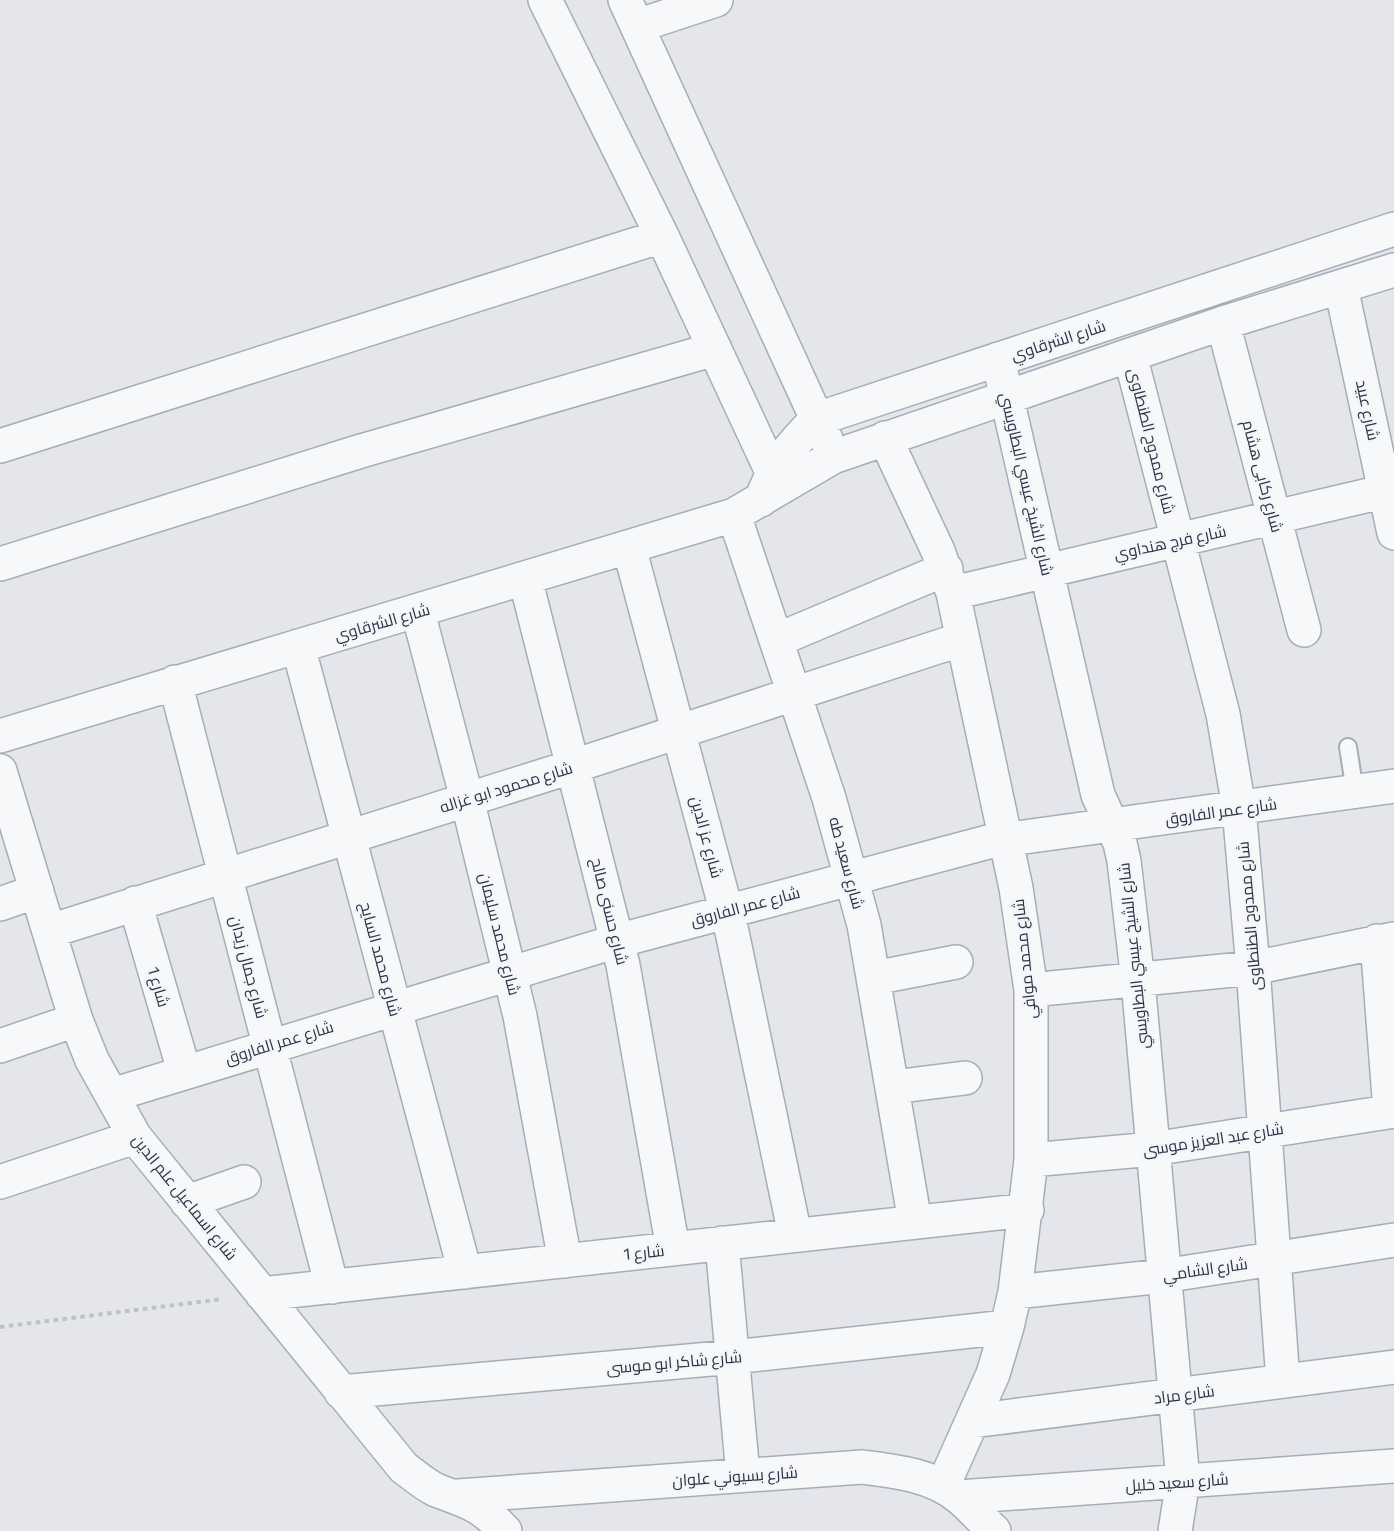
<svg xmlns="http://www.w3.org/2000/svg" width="1394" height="1531" font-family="Commissioner,Cairo,sans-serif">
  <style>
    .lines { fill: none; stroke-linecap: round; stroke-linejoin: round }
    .service-casing { stroke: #a9acb6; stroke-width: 20 }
    .minor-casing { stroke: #a9acb6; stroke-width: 36 }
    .path { stroke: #bec1c7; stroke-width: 4; stroke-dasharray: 4.5 4.5; stroke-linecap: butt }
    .service { stroke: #f7f8fa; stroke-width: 16 }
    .minor { stroke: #f7f8fa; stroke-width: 33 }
    .labels { text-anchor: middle; stroke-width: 4.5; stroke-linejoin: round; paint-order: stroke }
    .street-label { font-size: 16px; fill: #2c3244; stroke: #f4f5f9 }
  </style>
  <rect width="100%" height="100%" fill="#e4e6ec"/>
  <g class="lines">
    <g class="service-casing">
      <path id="service" d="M 1348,747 L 1355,792"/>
    </g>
    <g class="minor-casing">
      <path id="minor" d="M 545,0 L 662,236 L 772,472
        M 625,0 L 826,439
        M 637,26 L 716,0
        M 1341,287 L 1394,533
        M 1223,323 L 1304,630
        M 1130,355 L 1223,714 L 1239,808 L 1253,968 L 1283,1381
        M 998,359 L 1098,795 L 1120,843 L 1124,861 L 1138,981 L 1183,1481 L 1175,1531
        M 885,438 L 938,551 L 953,593 L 1016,888 L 1031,990 L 1031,1160 L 1015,1292 L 1007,1327 L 993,1374 L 943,1486
        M 0,446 L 662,236
        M 761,500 C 774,465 791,445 817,419 L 1394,229
        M 734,515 L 829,798 L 864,925 L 915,1222
        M 629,547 L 732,932 L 795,1235
        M 0,564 L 361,451 L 715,349
        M 525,578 L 623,965 L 673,1249
        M 953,593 L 1386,491
        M 418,612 L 467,799 L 520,1016 L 565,1261
        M 777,640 L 946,569
        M 298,646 L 465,1272
        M 175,682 L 332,1287
        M 0,736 L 734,515 L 833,457 L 1223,323 L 1394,270
        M 0,771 L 76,1020 L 92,1060 L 135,1137 L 404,1468 C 414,1475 425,1485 436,1490 C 469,1503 479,1503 505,1531
        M 135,903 L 184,1071
        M 0,904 L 37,891
        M 50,931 L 574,766 L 962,639
        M 1377,941 L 1390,1111
        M 874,978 L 956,962
        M 1031,990 L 1253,968 L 1394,939
        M 0,1046 L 76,1020
        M 893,1087 L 965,1078
        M 112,1095 L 617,941 L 988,842 L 1394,786
        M 1031,1160 L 1153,1149 L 1394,1111
        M 0,1182 L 135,1137
        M 187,1202 L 244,1182
        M 722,1243 L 743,1475
        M 1015,1292 L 1163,1276 L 1394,1240
        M 262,1294 L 1027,1210
        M 341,1392 L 733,1357 L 1007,1327
        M 973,1421 L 1394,1367
        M 458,1496 L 862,1467 C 895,1471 933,1475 960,1498 C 972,1508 982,1520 994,1531
        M 959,1497 L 1394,1466"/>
    </g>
    <path class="path" d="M 0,1327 L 223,1299"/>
    <use href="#service" class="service"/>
    <use href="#minor" class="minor"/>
  </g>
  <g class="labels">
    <g class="street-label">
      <text transform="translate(1058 340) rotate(-18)" y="6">شارع الشرقاوي</text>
      <text transform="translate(1368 410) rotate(78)" y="6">شارع عبيد</text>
      <text transform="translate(1152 441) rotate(76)" y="6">شارع ممدوح الطنطاوى</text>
      <text transform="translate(1263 476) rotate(75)" y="6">شارع ركابى هشام</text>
      <text transform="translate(1027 484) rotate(77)" y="6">شارع الشيخ عيسي البطاويسي</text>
      <text transform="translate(1170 542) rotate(-12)" y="6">شارع فرج هنداوي</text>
      <text transform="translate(382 622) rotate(-16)" y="6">شارع الشرقاوي</text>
      <text transform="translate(506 787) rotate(-17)" y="6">شارع محمود ابو غزاله</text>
      <text transform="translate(1221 811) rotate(-8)" y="6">شارع عمر الفاروق</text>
      <text transform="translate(707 837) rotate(75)" y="6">شارع عز الدين</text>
      <text transform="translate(847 863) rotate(75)" y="6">شارع سعيد طه</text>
      <text transform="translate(745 906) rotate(-15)" y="6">شارع عمر الفاروق</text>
      <text transform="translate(610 911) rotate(76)" y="6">شارع حسنى صالح</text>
      <text transform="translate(1249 916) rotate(-95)" y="6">شارع ممدوح الطنطاوى</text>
      <text transform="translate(500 934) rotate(76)" y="6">شارع محمد سليمان</text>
      <text transform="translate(1133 956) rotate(-96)" y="6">شارع الشيخ عيسي البطاويسي</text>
      <text transform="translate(381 959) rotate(75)" y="6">شارع محمد السايح</text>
      <text transform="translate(1024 959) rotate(-96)" y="6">شارع محمد موافي</text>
      <text transform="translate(249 967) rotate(75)" y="6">شارع جمال زيدان</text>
      <text transform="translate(159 987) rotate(74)" y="6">شارع 1</text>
      <text transform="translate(279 1042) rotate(-17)" y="6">شارع عمر الفاروق</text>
      <text transform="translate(1213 1139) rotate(-9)" y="6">شارع عبد العزيز موسى</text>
      <text transform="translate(185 1197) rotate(51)" y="6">شارع اسماعيل علم الدين</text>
      <text transform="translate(644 1252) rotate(-6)" y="6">شارع 1</text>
      <text transform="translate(1205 1269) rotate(-8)" y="6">شارع الشامي</text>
      <text transform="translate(674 1362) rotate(-5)" y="6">شارع شاكر ابو موسى</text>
      <text transform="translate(1184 1394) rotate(-7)" y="6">شارع مراد</text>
      <text transform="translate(735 1476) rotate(-4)" y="6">شارع بسيوني علوان</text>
      <text transform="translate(1177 1482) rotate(-4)" y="6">شارع سعيد خليل</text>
    </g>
  </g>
</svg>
